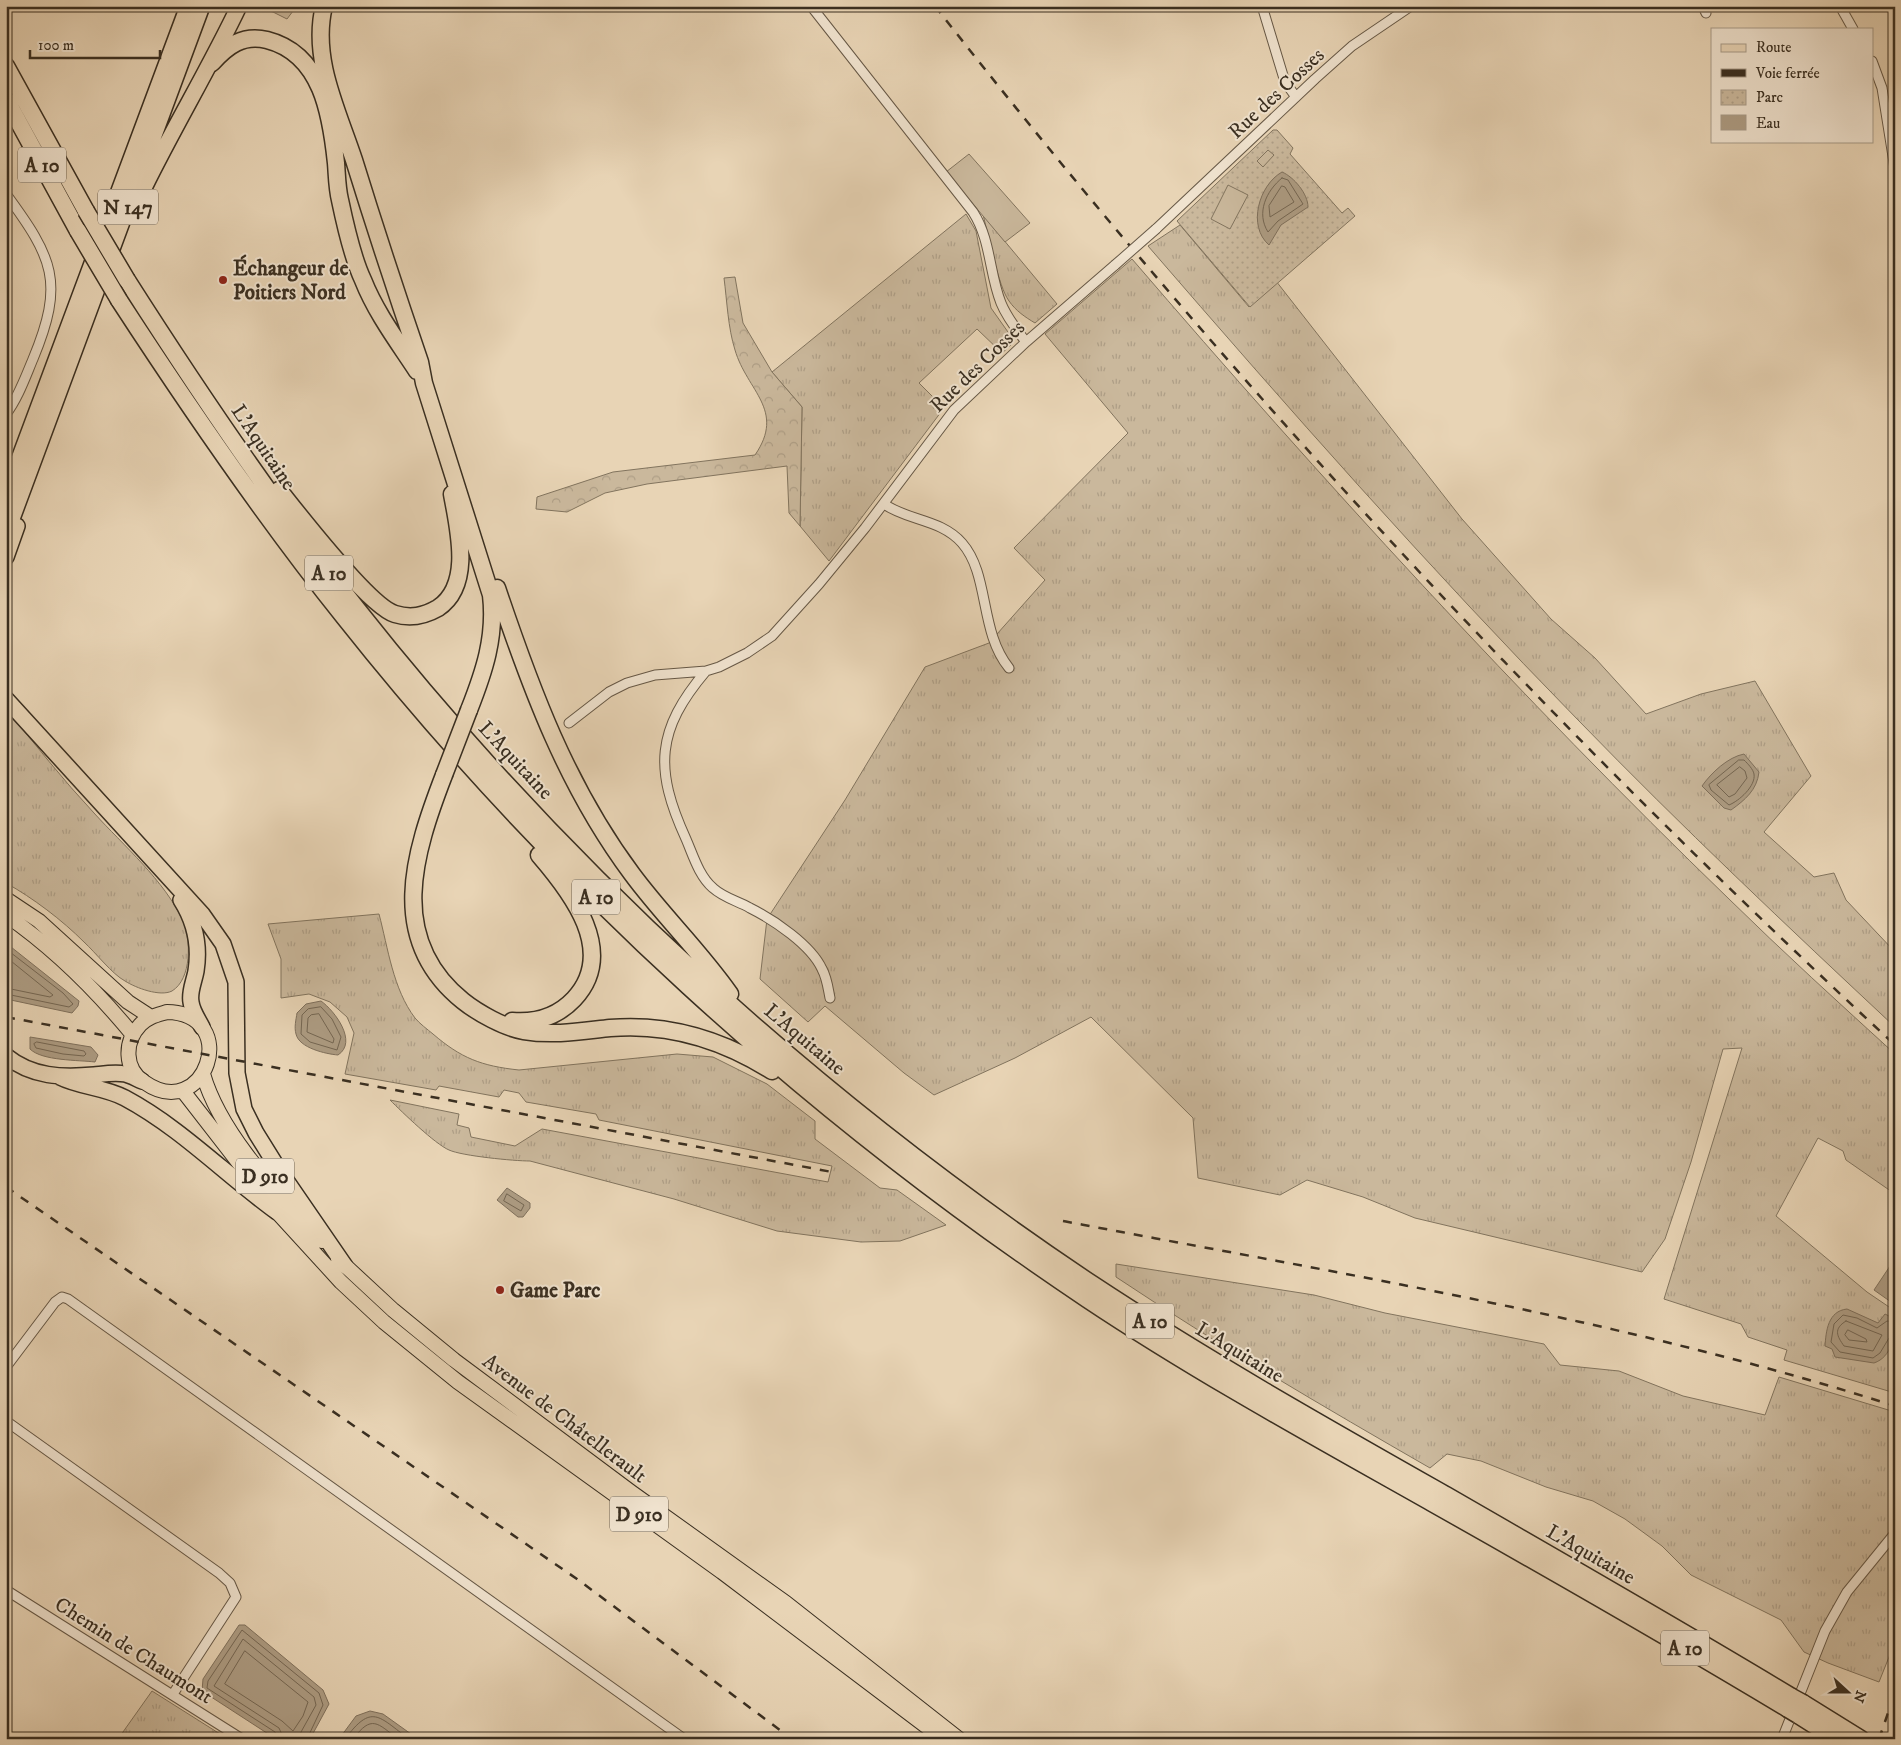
<svg xmlns="http://www.w3.org/2000/svg" width="1901" height="1745" font-family="'IM FELL DW Pica',serif">
  <style>
    .grass { fill: url(#grass-tufts); stroke: #82745e }
    .forest { fill: url(#forest-crowns); stroke: #82745e }
    .park { fill: url(#park-dots); stroke: #82745e }
    .garden { fill: #cab89c; stroke: #82745e }
    .water { fill: #ad9c83; stroke: #7f705c }
    .lines { fill: none; stroke-linecap: round; stroke-linejoin: round }
    .shore { stroke: #746652; stroke-width: 1 }
    .minor-casing { stroke: #665846; stroke-width: 11 }
    .primary-casing { stroke: #3a2f21; stroke-width: 16 }
    .trunk-casing { stroke: #3a2f21; stroke-width: 18 }
    .motorway-casing { stroke: #3a2f21; stroke-width: 19 }
    .minor { stroke: #f0e3cf; stroke-width: 9 }
    .primary { stroke: #e8d4b5; stroke-width: 14 }
    .trunk { stroke: #e8d4b5; stroke-width: 15 }
    .motorway { stroke: #e8d4b5; stroke-width: 16 }
    .rail { stroke: #3a2f21; stroke-width: 2.5; stroke-dasharray: 9 9; stroke-linecap: butt }
    .minor-bridge-casing { stroke: #665846; stroke-width: 11; stroke-linecap: butt }
    .motorway-bridge-casing { stroke: #3a2f21; stroke-width: 19; stroke-linecap: butt }
    .minor-bridge { stroke: #f0e3cf; stroke-width: 9 }
    .motorway-bridge { stroke: #e8d4b5; stroke-width: 16 }
    .poi-dot { fill: #8f2418; stroke: #f0e3cf; stroke-width: 2 }
    .labels { text-anchor: middle; stroke-width: 4; stroke-linejoin: round; paint-order: stroke }
    .shield { fill: #f0e3cf; stroke: #716555; stroke-width: 1 }
    .shield-label { font-size: 20px; font-weight: bold; fill: #3a2f21 }
    .street-label { font-size: 21px; fill: #3a2f21; stroke: #f0e3cf }
    .poi-label { font-size: 21px; font-weight: bold; fill: #3a2f21; stroke: #f0e3cf; text-anchor: start }
  </style>
  <defs>
    <pattern id="grass-tufts" width="24" height="20" patternUnits="userSpaceOnUse" patternTransform="scale(1.25)"><rect width="24" height="20" fill="#cab89c"/><path d="M3 7l-1-3M5 7V3M7 7l1-3M15 17l-1-3M17 17v-4M19 17l1-3" fill="none" stroke="#ae9e86"/></pattern>
    <pattern id="forest-crowns" width="20" height="18" patternUnits="userSpaceOnUse" patternTransform="scale(1.25)"><rect width="20" height="18" fill="#cab89c"/><path d="M2 6a3 3 0 1 1 6 0M12 15a3 3 0 1 1 6 0" fill="none" stroke="#ae9e86"/></pattern>
    <pattern id="park-dots" width="8" height="8" patternUnits="userSpaceOnUse" patternTransform="scale(1.25)"><rect width="8" height="8" fill="#cab89c"/><path d="M2 2h.1M6 6h.1" fill="none" stroke="#ae9e86" stroke-width="1.8" stroke-linecap="round"/></pattern>
  </defs>
  <rect width="100%" height="100%" fill="#e8d4b5"/>
  <filter id="stains"><feTurbulence type="fractalNoise" baseFrequency=".004" numOctaves="4"/><feColorMatrix values="0 0 0 0 .2 0 0 0 0 .09 0 0 0 0 .02 0 0 0 .5 -.17"/></filter>
  <radialGradient id="worn" r=".72"><stop offset=".6" stop-color="#630" stop-opacity="0"/><stop offset="1" stop-color="#630" stop-opacity=".3"/></radialGradient>
  <path class="grass" d="M 966,214 L 976,231 L 991,308 L 1008,332 L 1011,345 L 1002,353 L 977,329 L 919,383 L 944,408 L 829,561 L 800,526 L 802,407 L 772,372 Z
    M 983,215 L 1057,304 L 1035,323 C 1025,317 1016,311 1009,301 C 998,286 989,236 983,215 Z
    M 1180,225 L 1249,307 L 1276,281 L 1462,519 L 1551,619 L 1595,658 L 1646,714 L 1701,694 L 1755,681 L 1811,776 L 1764,832 L 1814,877 L 1834,873 L 1846,900 L 1895,952 L 1895,1027 C 1788,927 1681,826 1579,721 C 1429,568 1288,408 1148,246 Z
    M 1132,259 C 1322,480 1519,696 1729,899 C 1783,952 1839,1003 1895,1054 L 1895,1194 L 1846,1160 L 1843,1151 L 1818,1138 L 1776,1216 L 1867,1292 L 1895,1311 L 1895,1393 L 1784,1360 L 1787,1350 L 1748,1337 L 1741,1324 L 1664,1299 L 1742,1048 L 1723,1049 L 1691,1162 L 1665,1239 L 1642,1272 L 1415,1218 L 1363,1197 L 1307,1180 L 1280,1195 L 1198,1178 L 1193,1118 L 1091,1017 L 1015,1058 L 934,1095 L 904,1073 L 825,1006 L 808,1022 L 760,979 L 767,919 L 845,800 L 925,667 L 989,643 L 1045,580 L 1014,548 L 1128,433 L 1045,334 Z
    M 6,709 C 35,744 63,780 94,813 C 123,845 165,881 183,921 C 191,939 192,979 172,991 C 160,997 136,988 125,981 C 112,974 96,953 84,942 C 62,920 33,898 6,883 Z
    M 379,914 C 388,948 393,989 415,1018 C 420,1024 427,1029 433,1034 C 461,1058 481,1066 519,1070 L 677,1054 L 713,1057 L 767,1084 L 815,1121 L 815,1139 L 880,1188 L 897,1190 L 946,1225 L 900,1241 L 861,1242 L 777,1231 L 674,1199 L 530,1161 C 514,1161 462,1156 449,1150 C 435,1144 402,1112 390,1100 L 459,1114 L 457,1125 L 469,1128 L 471,1137 L 515,1146 L 542,1129 L 828,1182 L 832,1166 L 599,1120 L 596,1114 L 526,1102 L 519,1093 L 504,1090 L 499,1097 L 439,1086 L 436,1090 L 345,1074 L 354,1033 L 347,1017 L 330,1002 L 309,994 L 281,998 L 281,959 L 268,924 Z
    M 1116,1264 L 1314,1295 L 1385,1313 L 1544,1344 L 1560,1365 L 1619,1371 L 1683,1396 L 1765,1415 L 1779,1377 L 1895,1412 L 1895,1642 L 1879,1682 L 1828,1663 L 1804,1652 L 1781,1620 L 1691,1575 L 1662,1546 L 1625,1519 L 1593,1501 L 1546,1487 L 1481,1461 L 1447,1454 L 1430,1468 C 1324,1407 1218,1345 1116,1277 Z
    M 152,1691 L 228,1739 L 118,1739 Z"/>
  <path class="forest" d="M 260,6 L 304,6 L 293,11 L 287,19 L 273,12 L 259,8 Z
    M 735,277 L 743,323 L 772,372 L 802,407 L 800,526 L 789,513 L 787,466 L 647,484 L 605,493 L 567,512 L 536,509 L 537,497 L 613,472 L 755,455 C 786,410 747,391 735,350 C 728,328 727,301 724,278 Z"/>
  <path class="park" d="M 1273,130 L 1277,130 L 1293,148 L 1290,154 L 1342,213 L 1348,208 L 1355,216 L 1250,307 L 1177,221 Z"/>
  <path class="garden" d="M 1268,150 L 1274,155 L 1263,167 L 1257,161 Z
    M 969,154 L 1030,223 L 1005,242 L 946,172 Z
    M 1228,185 L 1248,195 L 1230,229 L 1211,219 Z"/>
  <path class="water" d="M 1282,172 C 1294,177 1308,194 1308,207 L 1281,225 L 1269,245 C 1247,226 1259,185 1282,172 Z
    M 1744,754 L 1759,772 C 1757,790 1745,800 1731,810 L 1724,808 L 1702,786 C 1711,773 1728,757 1744,754 Z
    M 6,943 L 79,1001 L 78,1006 L 72,1013 L 6,999 Z
    M 321,1001 C 335,1011 358,1042 338,1055 C 326,1054 299,1048 296,1034 C 294,1027 296,1020 297,1013 L 306,1004 Z
    M 30,1037 L 91,1047 L 98,1055 L 95,1062 C 79,1060 42,1061 30,1049 Z
    M 507,1188 L 530,1203 L 530,1208 L 523,1217 L 518,1217 L 497,1200 Z
    M 1890,1266 L 1895,1269 L 1895,1297 L 1891,1302 L 1874,1290 Z
    M 1847,1309 L 1878,1323 L 1885,1314 L 1895,1319 C 1895,1335 1892,1357 1874,1363 L 1835,1357 L 1832,1349 L 1825,1346 C 1826,1331 1828,1311 1847,1309 Z
    M 239,1625 L 245,1625 L 323,1690 L 329,1704 L 310,1739 L 276,1739 L 202,1691 L 203,1679 Z
    M 370,1711 L 383,1714 L 418,1739 L 339,1739 L 356,1716 Z"/>
  <g class="lines">
    <path class="shore" d="M 1282,178 L 1288,180 L 1303,204 L 1278,221 L 1268,232 C 1256,213 1266,191 1282,178 Z
      M 1282,186 L 1285,187 L 1294,202 L 1270,217 L 1269,206 Z
      M 1739,760 L 1744,760 C 1748,764 1753,769 1754,774 C 1756,786 1739,801 1729,805 L 1711,790 L 1709,785 Z
      M 1740,767 L 1745,771 L 1747,778 L 1735,794 L 1729,797 L 1717,785 Z
      M 6,949 L 63,993 L 73,1004 L 69,1007 L 6,994
      M 6,957 L 53,995 L 50,997 L 6,988
      M 321,1007 L 332,1019 L 341,1037 L 337,1050 L 310,1042 L 301,1034 L 302,1015 L 308,1009 Z
      M 319,1014 L 334,1039 L 333,1043 L 307,1032 L 308,1018 L 311,1015 Z
      M 37,1042 L 84,1051 L 86,1054 L 84,1056 L 63,1054 L 36,1048 L 34,1044 Z
      M 507,1194 L 524,1205 L 521,1211 L 504,1201 Z
      M 1846,1321 L 1882,1335 L 1873,1351 L 1844,1346 C 1837,1336 1833,1329 1846,1321 Z
      M 1895,1322 L 1887,1321 L 1877,1328 L 1857,1318 L 1843,1315 L 1834,1324 L 1831,1342 L 1840,1352 L 1873,1358 L 1880,1353 L 1889,1338 L 1895,1337
      M 1848,1330 L 1866,1339 L 1867,1342 L 1849,1340 L 1845,1335 Z
      M 245,1651 L 308,1702 L 303,1716 L 293,1731 L 282,1721 L 225,1684 Z
      M 277,1739 L 275,1732 L 207,1688 L 208,1681 L 242,1630 L 319,1693 L 323,1705 L 307,1739
      M 284,1739 L 279,1728 L 214,1686 L 243,1639 L 314,1697 L 316,1705 L 301,1732 L 300,1739
      M 345,1739 C 372,1703 378,1716 409,1739
      M 353,1739 C 372,1714 377,1723 398,1739"/>
    <g class="minor-casing">
      <path id="minor" d="M 811,6 L 973,212 C 991,240 989,273 1001,303 C 1007,318 1017,330 1026,342
        M 1262,6 L 1285,82 L 1296,97
        M 1703,6 L 1706,13
        M 1840,6 L 1853,29
        M 1872,61 L 1882,88 L 1895,169
        M 6,194 C 53,258 65,282 33,359 C 25,378 18,398 6,414
        M 1156,229 L 1315,79 L 1352,46 L 1411,6
        M 884,504 C 908,521 941,519 962,543 C 990,575 979,631 1009,668
        M 706,671 C 656,730 654,769 686,839 C 693,855 699,876 713,888 C 724,898 738,901 750,908 C 774,920 811,945 822,969 C 827,978 828,988 830,998
        M 569,723 L 609,692 L 627,683 L 655,675 L 706,671 L 719,667 L 747,653 L 772,636 L 819,584 L 865,528 L 954,410 L 1026,342 L 1115,265
        M 6,1367 L 55,1302 L 62,1297 L 68,1299 L 684,1739
        M 6,1421 L 219,1573 L 230,1583 L 236,1597 L 173,1694
        M 6,1590 L 242,1739
        M 1782,1739 L 1825,1631 L 1847,1592 L 1895,1533"/>
    </g>
    <g class="primary-casing">
      <path id="primary" d="M 6,899 L 39,921 L 128,1002 L 151,1017
        M 6,915 C 55,949 96,990 133,1035
        M 167,1012 C 243,1014 205,1125 144,1082 C 124,1069 124,1042 140,1025 C 147,1017 157,1015 167,1012 Z
        M 203,1074 C 221,1136 279,1194 322,1241
        M 183,1091 L 277,1212 L 341,1282 L 384,1322 L 458,1382 L 722,1572 L 943,1739
        M 338,1259 L 393,1310 L 454,1360 L 631,1492 L 786,1603 L 959,1739"/>
    </g>
    <g class="trunk-casing">
      <path id="trunk" d="M 145,186 C 175,125 210,67 239,6
        M 6,494 L 188,6
        M 6,535 L 202,6
        M 6,557 L 17,526
        M 6,699 L 202,914 L 223,944 L 236,982 L 237,1073 L 244,1109 L 256,1133 L 279,1170 L 345,1266
        M 181,900 C 195,922 200,946 196,971 C 194,982 189,992 191,1002 C 192,1011 198,1019 202,1027
        M 6,1056 C 32,1077 62,1078 94,1075 C 104,1074 115,1072 125,1074 C 130,1075 137,1079 142,1081
        M 60,1077 C 80,1087 104,1087 125,1098 C 181,1128 226,1175 277,1212"/>
    </g>
    <g class="motorway-casing">
      <path id="motorway" d="M 324,6 C 311,59 338,111 354,160 C 375,228 397,295 420,362 L 424,383 L 491,595 C 496,637 484,672 469,710
        M 212,63 C 227,46 243,34 267,40 C 322,54 331,115 336,163 C 337,175 337,188 340,200 C 345,224 353,259 363,280 C 376,313 398,342 417,371
        M 6,66 L 86,211
        M 6,99 L 78,231
        M 127,280 C 199,393 274,504 357,609 C 563,870 815,1099 1092,1284 C 1207,1360 1326,1427 1446,1495 C 1562,1562 1678,1628 1792,1697
        M 119,300 C 190,409 263,516 344,617 C 553,881 807,1112 1087,1299 C 1198,1373 1315,1437 1432,1503 C 1551,1570 1670,1638 1788,1709
        M 279,490 C 299,515 369,606 395,614 C 411,619 424,616 438,608 C 473,585 458,528 452,494
        M 497,588 C 531,689 567,787 632,874 C 663,916 700,951 730,994
        M 444,775 C 414,853 386,939 463,1001 C 478,1013 505,1028 524,1031 C 553,1036 582,1031 610,1028 C 669,1023 723,1040 772,1071
        M 512,1021 C 536,1023 557,1017 574,999 C 618,952 571,892 539,855
        M 1803,1703 L 1861,1739
        M 1798,1715 L 1836,1739"/>
    </g>
    <use href="#minor" class="minor"/>
    <use href="#primary" class="primary"/>
    <use href="#trunk" class="trunk"/>
    <use href="#motorway" class="motorway"/>
    <path class="rail" d="M 935,6 C 1226,378 1549,725 1895,1045
      M 6,1017 L 832,1172
      M 6,1187 L 577,1579 L 792,1739
      M 1063,1221 C 1342,1274 1623,1319 1895,1406
      M 1879,1739 L 1895,1693"/>
    <g class="minor-bridge-casing">
      <path id="minor-bridge" d="M 1115,265 L 1156,229"/>
    </g>
    <g class="motorway-bridge-casing">
      <path id="motorway-bridge" d="M 86,211 L 127,280
        M 78,231 L 119,300
        M 444,775 L 469,710
        M 1792,1697 L 1803,1703
        M 1788,1709 L 1798,1715"/>
    </g>
    <use href="#minor-bridge" class="minor-bridge"/>
    <use href="#motorway-bridge" class="motorway-bridge"/>
  </g>
  <g class="poi-dot">
    <circle cx="223" cy="280" r="5"/>
    <circle cx="500" cy="1290" r="5"/>
  </g>
  <g class="labels">
    <g class="shield">
      <rect x="18" y="147.5" width="48" height="35" rx="4"/>
      <rect x="98" y="189.5" width="60" height="35" rx="4"/>
      <rect x="305" y="555.5" width="48" height="35" rx="4"/>
      <rect x="572" y="879.5" width="48" height="35" rx="4"/>
      <rect x="236" y="1158.5" width="58" height="35" rx="4"/>
      <rect x="1126" y="1303.5" width="48" height="35" rx="4"/>
      <rect x="610" y="1496.5" width="58" height="35" rx="4"/>
      <rect x="1661" y="1630.5" width="48" height="35" rx="4"/>
    </g>
    <g class="shield-label">
      <text x="42" y="172">A 10</text>
      <text x="128" y="214">N 147</text>
      <text x="329" y="580">A 10</text>
      <text x="596" y="904">A 10</text>
      <text x="265" y="1183">D 910</text>
      <text x="1150" y="1328">A 10</text>
      <text x="639" y="1521">D 910</text>
      <text x="1685" y="1655">A 10</text>
    </g>
    <g class="street-label">
      <text transform="translate(1276 93) rotate(-43)" y="7">Rue des Cosses</text>
      <text transform="translate(977 366) rotate(-44)" y="7">Rue des Cosses</text>
      <text transform="translate(264 447) rotate(56)" y="7">L'Aquitaine</text>
      <text transform="translate(516 760) rotate(47)" y="7">L'Aquitaine</text>
      <text transform="translate(805 1039) rotate(40)" y="7">L'Aquitaine</text>
      <text transform="translate(1240 1352) rotate(31)" y="7">L'Aquitaine</text>
      <text transform="translate(565 1418) rotate(37)" y="7">Avenue de Châtellerault</text>
      <text transform="translate(1591 1554) rotate(30)" y="7">L'Aquitaine</text>
      <text transform="translate(134 1650) rotate(32)" y="7">Chemin de Chaumont</text>
    </g>
    <g class="poi-label">
      <text x="233" y="275">Échangeur de<tspan x="233" dy="24">Poitiers Nord</tspan></text>
      <text x="510" y="1297">Game Parc</text>
    </g>
  </g>
  <rect width="1901" height="1745" fill="none" stroke="#e8d4b5" stroke-width="25"/>
  <rect x="8" y="8" width="1886" height="1730" fill="none" stroke="#3a2f21" stroke-width="2.5"/>
  <rect x="12" y="12" width="1876" height="1720" fill="none" stroke="#3a2f21"/>
  <rect x="1711" y="28" width="162" height="115" fill="#f0e3cf" stroke="#a79b89"/>
  <rect x="1721" y="44" width="25" height="8" fill="#e8d4b5" stroke="#a79b89"/>
  <text x="1756" y="52" font-size="15" fill="#3a2f21">Route</text>
  <rect x="1721" y="69" width="25" height="8" fill="#3a2f21" stroke="#a79b89"/>
  <text x="1756" y="78" font-size="15" fill="#3a2f21">Voie ferrée</text>
  <rect x="1721" y="90" width="25" height="15" fill="url(#park-dots)" stroke="#a79b89"/>
  <text x="1756" y="102" font-size="15" fill="#3a2f21">Parc</text>
  <rect x="1721" y="115" width="25" height="15" fill="#ad9c83" stroke="#a79b89"/>
  <text x="1756" y="128" font-size="15" fill="#3a2f21">Eau</text>
  <g transform="translate(1848 1692) rotate(111)" stroke="#f0e3cf" stroke-width="4" paint-order="stroke">
  <path d="M0-4L9 19L0 12L-9 19Z" fill="#3a2f21"/>
  <text y="-8" font-size="14" font-weight="bold" text-anchor="middle" fill="#3a2f21">N</text>
  </g>
  <path d="M30 50v8h130v-8" fill="none" stroke="#3a2f21" stroke-width="2.5"/>
  <text x="38" y="50" font-size="15" fill="#3a2f21" stroke="#f0e3cf" stroke-width="4" paint-order="stroke">100 m</text>
  <rect width="100%" height="100%" filter="url(#stains)"/>
  <rect width="100%" height="100%" fill="url(#worn)"/>
</svg>
